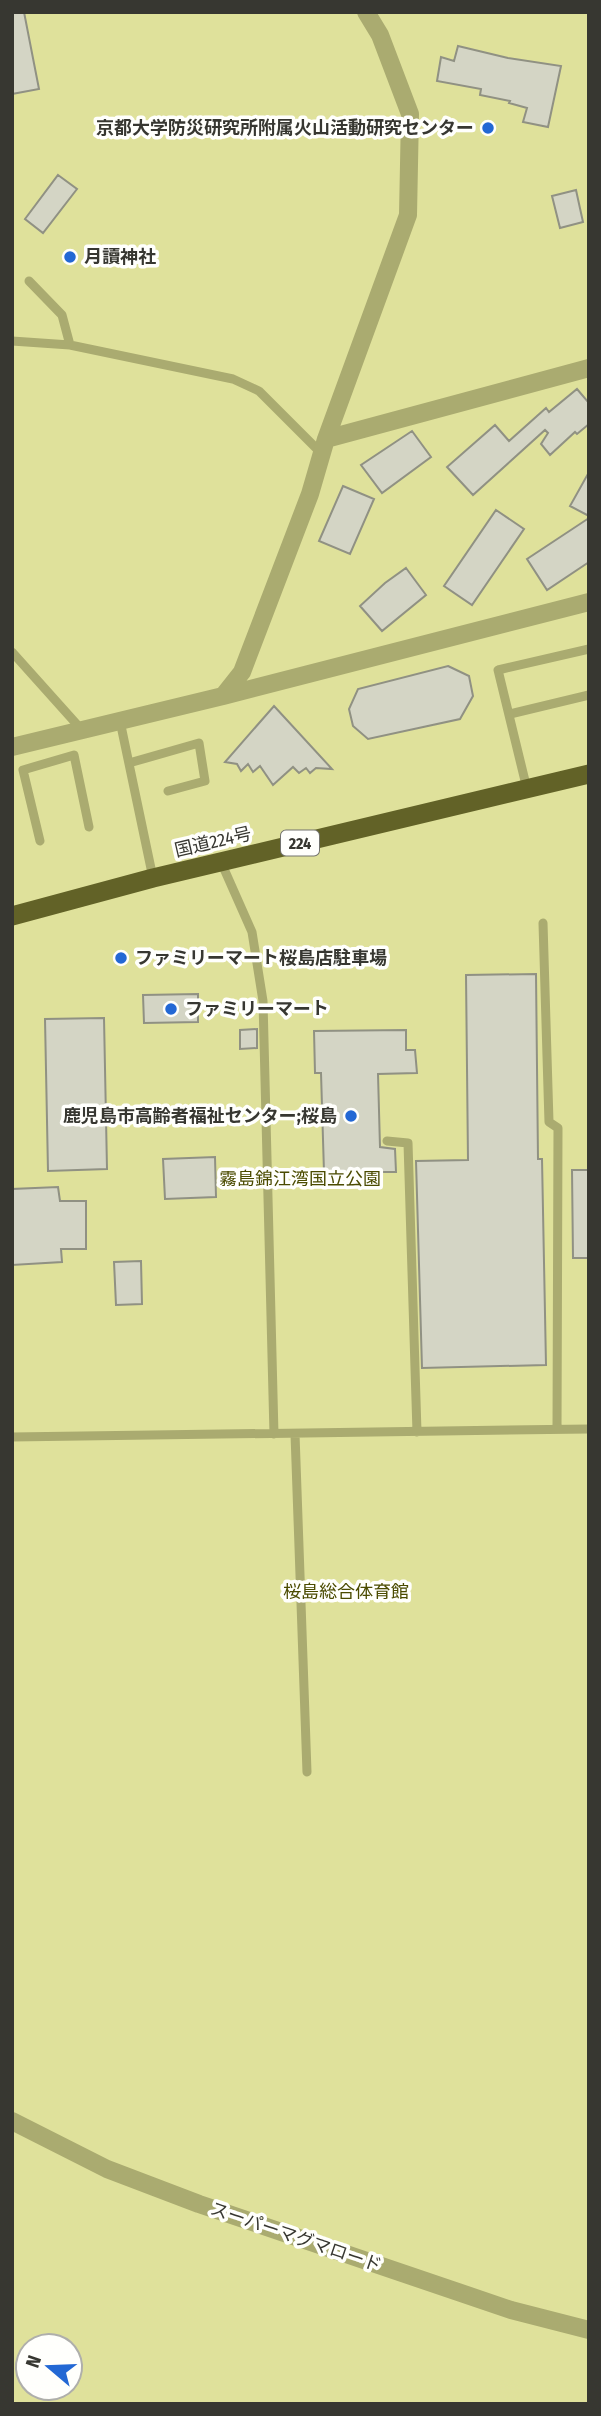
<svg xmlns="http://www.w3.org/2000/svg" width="601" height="2416" font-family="'Fira Sans Condensed','Noto Sans JP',sans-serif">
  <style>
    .green { fill: #dfe19b; fill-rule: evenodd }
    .building { fill: #d4d5c5; stroke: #909183; stroke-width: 2 }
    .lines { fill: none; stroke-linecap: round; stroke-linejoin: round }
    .service { stroke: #aaab70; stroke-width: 9 }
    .minor { stroke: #aaab70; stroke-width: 18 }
    .tertiary { stroke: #aaab70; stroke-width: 18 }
    .trunk { stroke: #626227; stroke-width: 19 }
    .poi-dot { fill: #2368d4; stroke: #fffffc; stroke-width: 2.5 }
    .labels { text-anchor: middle; stroke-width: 7; stroke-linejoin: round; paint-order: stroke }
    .shield { fill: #fffffc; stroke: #73736e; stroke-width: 2 }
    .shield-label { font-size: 16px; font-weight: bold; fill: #373731 }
    .poi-label { font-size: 18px; font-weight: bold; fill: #373731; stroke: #fffffc; text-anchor: start }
    .street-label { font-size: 18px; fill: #373731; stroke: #fffffc }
    .park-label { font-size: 18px; fill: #4b4b00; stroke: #fffffc }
  </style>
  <rect width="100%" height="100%" fill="#f2f3e3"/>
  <path class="green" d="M 12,12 L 589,12 L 589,2404 L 12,2404 ZM 28,2346 L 70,2346 L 70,2388 L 28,2388 Z"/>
  <path class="building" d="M 12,12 L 24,12 L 39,89 L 12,94 Z
    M 458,46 L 508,58 L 561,66 L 548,127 L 523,122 L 527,108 L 509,103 L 510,101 L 480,95 L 481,89 L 437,81 L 441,57 L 454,61 Z
    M 58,175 L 77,189 L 43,233 L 25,219 Z
    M 576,190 L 583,222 L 560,228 L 552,196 Z
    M 577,389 L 589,403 L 589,424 L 577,434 L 575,432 L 550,455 L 541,444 L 548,433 L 545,430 L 473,495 L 447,467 L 495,425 L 509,441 L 546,408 L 549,412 Z
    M 412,431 L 431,457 L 382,493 L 361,465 Z
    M 589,472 L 589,516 L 570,506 Z
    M 343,486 L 374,499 L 350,554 L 319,541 Z
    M 496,510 L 524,529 L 472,605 L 444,586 Z
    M 589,518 L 589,562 L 547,590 L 527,559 Z
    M 406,568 L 426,595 L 382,631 L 360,606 L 385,583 Z
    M 448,666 L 469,676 L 473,696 L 460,719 L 368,739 L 353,726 L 349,709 L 358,689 Z
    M 274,706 L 332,769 L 316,768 L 310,773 L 306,768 L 299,773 L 293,767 L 273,785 L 260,766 L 253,772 L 248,764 L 241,771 L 237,764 L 225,762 Z
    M 536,974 L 538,1159 L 542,1159 L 546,1365 L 422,1368 L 416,1161 L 468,1160 L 466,975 Z
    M 198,994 L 198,1022 L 144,1023 L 143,995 Z
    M 104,1018 L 107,1169 L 48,1171 L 45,1019 Z
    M 257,1029 L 257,1048 L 240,1049 L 240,1030 Z
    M 406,1030 L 406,1050 L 415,1050 L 417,1073 L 378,1074 L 380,1147 L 395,1149 L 396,1172 L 324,1172 L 321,1073 L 315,1073 L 314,1031 Z
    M 215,1157 L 216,1197 L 165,1199 L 163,1159 Z
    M 572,1170 L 589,1170 L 589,1258 L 573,1258 Z
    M 58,1187 L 60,1201 L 86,1201 L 86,1249 L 61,1249 L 62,1262 L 12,1265 L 12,1189 Z
    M 141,1261 L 142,1304 L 116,1305 L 114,1262 Z"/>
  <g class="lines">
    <path class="service" d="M 29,281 L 62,315 L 70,345
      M 12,341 L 70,345 L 233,379 L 259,391 L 321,453
      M 12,652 L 81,729
      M 510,714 L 589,695
      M 120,721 L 153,878
      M 129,763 L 199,743 L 205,781 L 168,791
      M 527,789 L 498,670 L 589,649
      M 40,841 L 23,770 L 74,755 L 89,827
      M 221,862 L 252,932 L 263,1001 L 274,1434
      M 543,923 L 549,1122 L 558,1128 L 557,1429
      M 387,1141 L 408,1143 L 417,1432
      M 295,1434 L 307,1772
      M 12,1437 L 589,1429"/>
    <path class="minor" d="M 326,439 L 589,368
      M 223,696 L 589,602
      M 12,747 L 223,696 L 242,672 L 310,494 L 326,439 L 408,215 L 410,114 L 380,35 L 366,12"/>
    <path class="tertiary" d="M 12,2121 L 107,2169 L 199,2204 L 511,2310 L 589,2330"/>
    <path class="trunk" d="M 12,916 L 153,878 L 589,774"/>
  </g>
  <g class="poi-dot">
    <circle cx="488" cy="128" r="7"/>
    <circle cx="70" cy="257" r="7"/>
    <circle cx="121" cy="958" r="7"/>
    <circle cx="171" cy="1009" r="7"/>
    <circle cx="351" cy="1116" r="7"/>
  </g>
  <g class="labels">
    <rect class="shield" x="281" y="830.5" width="38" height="25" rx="5"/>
    <g class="shield-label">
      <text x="300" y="849">224</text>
    </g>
    <g class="poi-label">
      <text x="474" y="134" text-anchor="end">京都大学防災研究所附属火山活動研究センター</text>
      <text x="84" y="263">月讀神社</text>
      <text x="135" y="964">ファミリーマート桜島店駐車場</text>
      <text x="185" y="1015">ファミリーマート</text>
      <text x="337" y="1122" text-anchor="end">鹿児島市高齢者福祉センター;桜島</text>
    </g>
    <g class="street-label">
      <text transform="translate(213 842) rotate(-13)" y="6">国道224号</text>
      <text transform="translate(296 2237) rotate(19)" y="6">スーパーマグマロード</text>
    </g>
    <g class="park-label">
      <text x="300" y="1185">霧島錦江湾国立公園</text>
      <text x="346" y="1598">桜島総合体育館</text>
    </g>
  </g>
  <rect width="601" height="2416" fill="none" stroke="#373731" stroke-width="28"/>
  <g transform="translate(49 2367) rotate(289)"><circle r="33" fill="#fffffc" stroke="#afafab" stroke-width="2"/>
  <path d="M0-5L12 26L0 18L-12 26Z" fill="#2368d4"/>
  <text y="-10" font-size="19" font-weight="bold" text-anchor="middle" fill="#373731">N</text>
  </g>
</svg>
